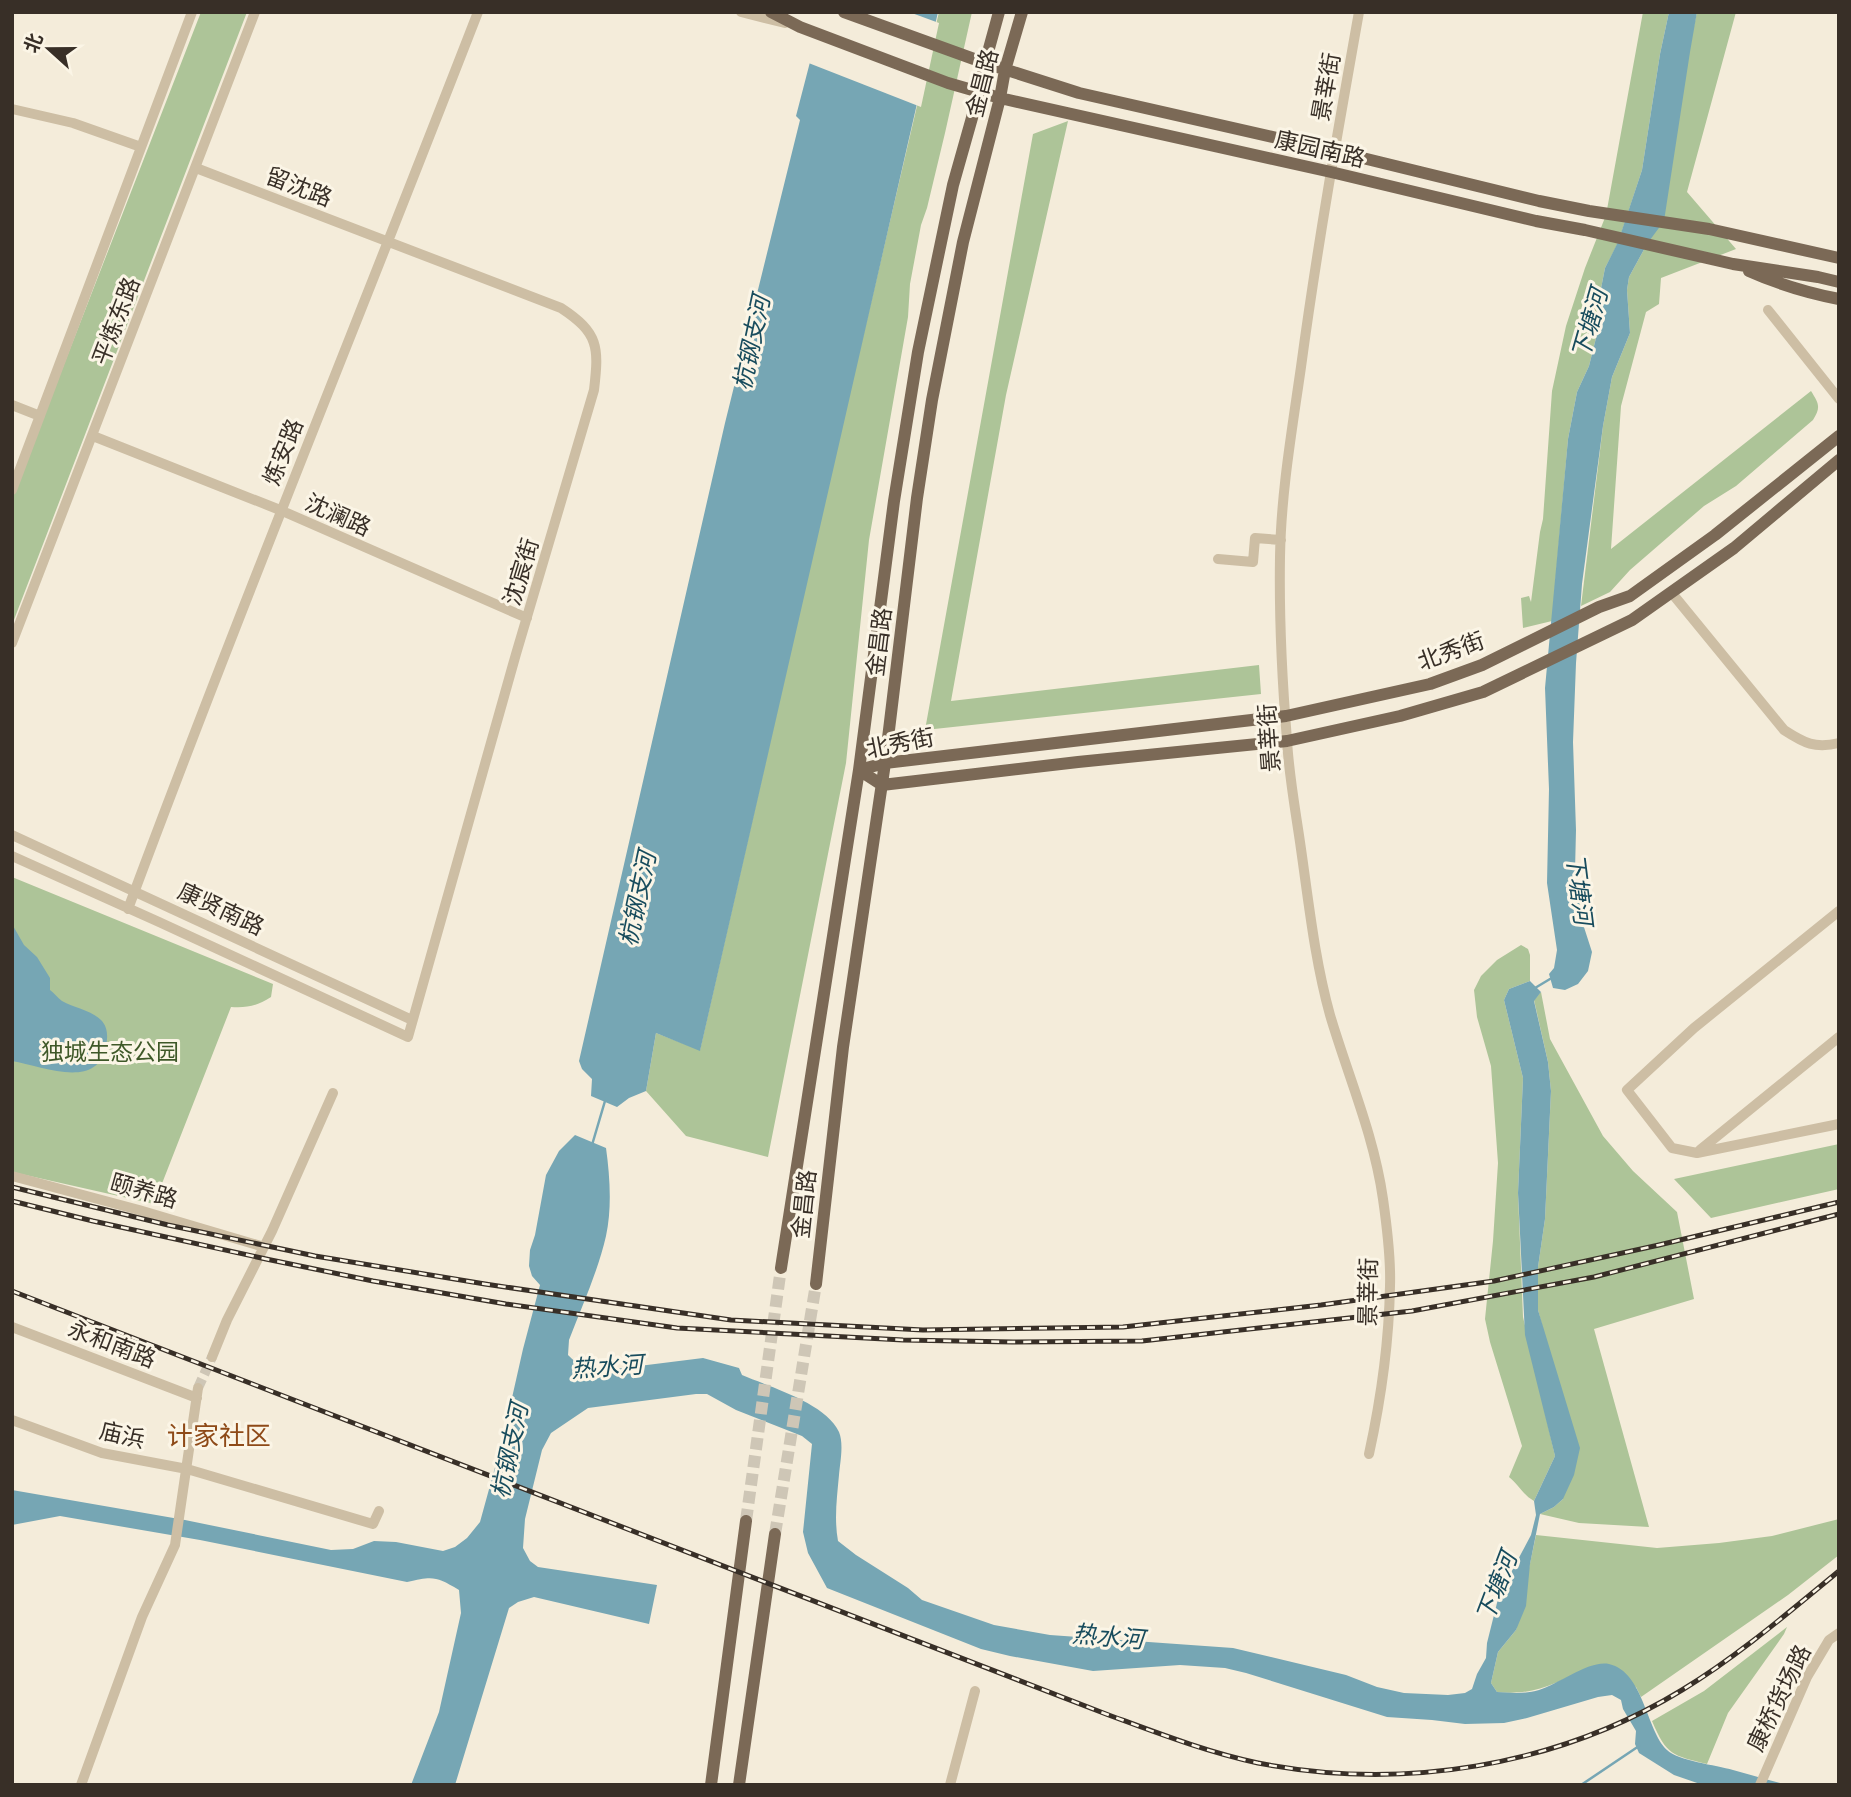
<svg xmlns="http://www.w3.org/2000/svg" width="1851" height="1797" font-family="Helvetica,'Noto Sans SC',sans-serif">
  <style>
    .green { fill: #adc498 }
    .water { fill: #76a6b4 }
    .pier { fill: #f4ecda }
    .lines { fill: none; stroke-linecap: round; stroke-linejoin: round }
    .stream { stroke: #76a6b4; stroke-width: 2.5 }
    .minor-tunnel { stroke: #cec6b6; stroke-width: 10; stroke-dasharray: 10 5; stroke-linecap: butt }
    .major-tunnel { stroke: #cec6b6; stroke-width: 12; stroke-dasharray: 12 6; stroke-linecap: butt }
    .minor { stroke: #cdbea4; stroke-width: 10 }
    .major { stroke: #7b6956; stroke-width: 12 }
    .rail-casing { stroke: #382f27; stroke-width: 5 }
    .rail { stroke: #fbf5e6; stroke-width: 2.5; stroke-dasharray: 8; stroke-linecap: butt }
    .labels { text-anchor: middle; stroke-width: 6; stroke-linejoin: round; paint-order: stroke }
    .street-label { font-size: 23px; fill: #382f27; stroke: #fbf5e6 }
    .park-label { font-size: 23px; fill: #3e5828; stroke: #fbf5e6 }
    .water-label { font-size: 24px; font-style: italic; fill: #184c5d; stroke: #fbf5e6 }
    .quarter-label { font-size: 26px; fill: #8e4a18; stroke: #fbf5e6 }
  </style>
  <rect width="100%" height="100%" fill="#f4ecda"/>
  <path class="green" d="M 201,12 L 247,12 L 12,625 L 12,498 Z
    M 939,12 L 972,12 L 945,133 L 927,208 L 921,225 L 910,284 L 908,317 L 869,540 L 846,763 L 768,1157 L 686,1136 L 646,1091 L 656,1033 L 700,1050 L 839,439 Z
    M 1643,12 L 1669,12 L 1660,54 L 1642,170 L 1618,243 L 1605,268 L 1597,309 L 1597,334 L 1589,366 L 1577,392 L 1568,439 L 1552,621 L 1523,628 L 1521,598 L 1529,596 L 1531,602 L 1540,532 L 1543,519 L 1552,391 L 1566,326 L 1585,268 L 1606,215 Z
    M 1697,12 L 1736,12 L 1687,192 L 1736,249 L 1661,278 L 1659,304 L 1646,312 L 1621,406 L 1611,549 L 1811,391 C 1819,404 1821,407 1813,420 L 1736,486 L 1704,506 L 1630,570 L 1610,592 L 1581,606 L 1603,426 L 1612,377 L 1630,333 L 1627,290 L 1629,277 L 1647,244 Z
    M 1068,121 L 1006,395 L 951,701 L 1259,665 L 1261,694 L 925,730 L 1033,134 Z
    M 12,877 L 273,984 L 271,997 C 257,1006 247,1008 231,1007 L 154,1204 L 12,1172 Z
    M 1521,945 L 1528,949 L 1530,955 L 1530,981 L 1509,989 L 1504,1000 L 1523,1078 L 1518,1193 L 1523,1317 L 1555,1456 L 1534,1501 C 1522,1494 1519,1485 1509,1477 L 1522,1446 L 1490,1342 L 1485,1319 L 1493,1241 L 1498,1163 L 1491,1066 L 1477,1017 L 1474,990 L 1481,976 L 1497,960 Z
    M 1541,992 L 1550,1039 L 1603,1136 L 1633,1171 L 1677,1212 L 1694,1299 L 1594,1329 L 1649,1527 L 1579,1523 L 1540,1514 L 1554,1507 L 1563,1499 L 1542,1325 L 1538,1310 L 1538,1267 L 1545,1219 L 1551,1091 L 1548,1062 L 1534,1000 Z
    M 1839,1144 L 1839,1189 L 1711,1218 L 1674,1179 Z
    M 1839,1519 L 1839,1555 L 1788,1595 L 1641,1697 L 1636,1687 L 1588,1668 C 1555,1683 1535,1696 1497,1692 L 1491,1683 L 1498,1652 L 1516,1630 L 1536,1535 L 1657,1548 L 1719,1543 L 1772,1536 Z
    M 1787,1627 L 1784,1634 L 1728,1713 L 1707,1764 C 1672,1755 1667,1756 1652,1721 L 1704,1691 Z"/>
  <path class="water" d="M 823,12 L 938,12 L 700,1051 L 656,1033 L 646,1091 L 629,1098 L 617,1107 L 591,1096 L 592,1079 L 582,1069 L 579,1061 L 725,423 L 800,120 L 796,116 Z
    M 1669,12 L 1697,12 L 1690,52 L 1664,221 L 1647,244 L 1629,277 L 1627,290 L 1630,333 L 1612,377 L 1603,426 L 1582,584 L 1576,663 L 1573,742 L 1576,830 L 1575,871 L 1582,921 L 1592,952 L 1588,971 L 1578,984 L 1565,990 L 1553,988 L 1549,974 L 1554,968 L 1557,950 L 1547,883 L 1549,789 L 1545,688 L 1568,439 L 1577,392 L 1589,366 L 1597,334 L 1597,309 L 1605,268 L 1618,242 L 1642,170 L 1660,54 Z
    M 12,924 L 24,945 L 37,957 L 50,978 L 50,990 C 54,993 58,998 62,1001 C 74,1008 91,1010 101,1020 C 108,1027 108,1037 106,1046 C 98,1091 42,1066 12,1061 Z
    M 1530,981 L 1541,992 L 1534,1001 L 1548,1062 L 1551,1091 L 1545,1219 L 1538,1267 L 1538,1310 L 1580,1448 L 1574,1475 L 1563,1499 L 1554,1507 L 1540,1514 L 1530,1564 L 1526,1606 L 1516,1630 L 1498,1652 L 1491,1683 L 1497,1692 C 1511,1693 1526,1694 1539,1690 C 1559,1684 1589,1660 1609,1664 C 1644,1672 1646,1730 1667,1750 C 1678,1761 1716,1765 1733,1770 C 1752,1775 1770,1781 1789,1785 L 1703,1785 L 1674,1775 L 1639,1753 L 1635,1744 L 1636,1731 L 1623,1709 L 1621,1700 L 1612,1695 L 1598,1697 L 1527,1718 L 1504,1723 L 1465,1724 L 1432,1720 L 1387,1717 L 1246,1673 L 1225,1668 L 1180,1665 L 1093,1671 L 1010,1656 L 981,1649 L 827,1588 L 808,1553 L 803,1532 L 812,1444 L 802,1436 L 736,1410 L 707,1394 L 696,1394 L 588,1408 L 551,1433 L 542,1450 L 525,1519 L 523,1548 L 530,1561 L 538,1567 L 657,1585 L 649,1624 L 534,1597 L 518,1602 L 509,1608 L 455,1785 L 411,1785 L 439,1712 L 461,1613 L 459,1590 C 436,1576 433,1576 407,1582 L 200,1540 L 60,1516 L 12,1525 L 12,1490 L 185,1520 L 331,1550 L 353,1549 L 374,1541 L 396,1542 L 443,1551 L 455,1547 L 467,1538 L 480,1522 L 502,1442 L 523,1349 L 540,1285 L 532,1276 L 529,1266 L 530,1250 L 535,1235 L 546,1175 L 559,1151 L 575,1135 L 606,1148 C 610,1177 612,1208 606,1236 C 598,1271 582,1306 569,1340 L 568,1355 C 578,1365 585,1369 599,1371 L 703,1358 L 739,1368 L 742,1375 C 770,1387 826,1403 839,1432 C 844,1444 840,1463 839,1475 C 837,1497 834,1519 838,1541 L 856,1555 L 908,1588 L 922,1600 L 994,1625 L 1050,1635 L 1233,1648 L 1346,1675 L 1377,1687 L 1404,1693 L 1448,1695 L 1465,1693 L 1472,1689 L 1477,1674 L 1486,1658 L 1487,1643 L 1499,1595 L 1531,1535 L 1536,1515 L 1534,1501 L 1555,1456 L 1525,1335 L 1518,1193 L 1523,1078 L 1504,1000 L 1509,989 Z"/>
  <path class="pier" d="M 819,12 L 909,12 L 939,23 L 921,107 L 806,62 Z"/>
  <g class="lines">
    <path class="stream" d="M 1535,988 L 1550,979
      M 592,1145 L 605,1101
      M 1581,1785 L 1639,1746"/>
    <path class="minor-tunnel" d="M 198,1388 L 212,1357"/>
    <path class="major-tunnel" d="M 746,1521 L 781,1268
      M 775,1534 L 816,1284"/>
    <path class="minor" d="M 741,12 L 785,23
      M 1359,12 C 1338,130 1317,248 1301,367 C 1292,430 1281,493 1280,557 C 1279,618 1282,679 1287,740 C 1289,777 1296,813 1301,849 C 1309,905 1315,961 1330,1015 C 1348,1076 1374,1135 1383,1199 C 1387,1227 1391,1257 1390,1286 C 1389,1342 1381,1399 1369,1454
      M 12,109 L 73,123 L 141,147
      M 1768,310 L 1839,399
      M 12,405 L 40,416
      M 93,436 L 280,510 L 527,618
      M 12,490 L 192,12
      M 1218,559 L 1253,562 L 1255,538 L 1281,540
      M 1671,592 L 1784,730 C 1804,743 1815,749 1839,743
      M 12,643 L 255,12
      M 12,835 L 412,1020
      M 12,856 L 159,922 L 408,1037 L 516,654 L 594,390 C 599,347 599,333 561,308 L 196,168
      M 128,909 C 240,608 362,311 478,12
      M 1839,911 L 1694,1028 L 1627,1090 L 1672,1148 L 1697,1153 L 1839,1124
      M 1700,1150 L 1839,1037
      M 12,1176 L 139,1210 L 264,1247
      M 12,1327 L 197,1398
      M 212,1357 L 227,1320 L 272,1231 L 333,1093
      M 12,1420 L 102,1453 L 187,1469 L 373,1524 L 379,1511
      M 81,1785 L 142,1617 L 175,1545 L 198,1388
      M 950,1785 L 975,1691
      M 1760,1785 L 1807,1677 L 1829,1640 L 1839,1633"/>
    <path class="major" d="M 771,12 L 800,27 L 948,83 L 1000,98 L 1331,172 L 1536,221 L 1585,230 L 1733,264 L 1818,277 L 1839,282
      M 844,12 L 985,63 L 1079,93 L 1334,151 L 1539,201 L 1589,211 L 1709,229 L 1839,258
      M 1749,271 C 1778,284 1808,293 1839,299
      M 859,770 L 882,785 L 1078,762 L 1287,741 L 1400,716 L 1483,692 L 1632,620 L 1734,548 L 1839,460
      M 859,770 L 885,763 L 1286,716 L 1430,684 L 1482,665 L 1599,607 L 1630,596 L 1715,535 L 1839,436
      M 781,1268 L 859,770 L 894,501 L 918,352 L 953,185 L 979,93 L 985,63 L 999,12
      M 816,1284 L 843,1047 L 885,763 L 917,498 L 932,400 L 963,242 L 1000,98 L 1005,70 L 1022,12
      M 711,1785 L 746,1521
      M 739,1785 L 775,1534"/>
    <g class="rail-casing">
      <path id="rail" d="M 12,1187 L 168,1225 L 315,1256 L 485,1284 L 731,1320 L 923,1330 L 1123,1327 L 1321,1305 L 1494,1281 L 1659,1245 L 1839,1202
        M 12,1201 L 93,1221 L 266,1259 L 373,1281 L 506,1304 L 677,1328 L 903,1340 L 1013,1342 L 1142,1341 L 1412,1311 L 1594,1277 L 1839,1214
        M 12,1291 L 1106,1714 C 1155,1732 1206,1752 1258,1763 C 1402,1791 1556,1767 1682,1690 C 1738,1656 1789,1612 1839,1571"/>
    </g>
    <use href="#rail" class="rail"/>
  </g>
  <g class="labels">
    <g class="street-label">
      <text transform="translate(982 83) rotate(-76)" y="8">金昌路</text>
      <text transform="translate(1326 87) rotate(-80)" y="8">景莘街</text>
      <text transform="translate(1320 149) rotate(13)" y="8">康园南路</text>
      <text transform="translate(299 187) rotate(21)" y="8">留沈路</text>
      <text transform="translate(116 321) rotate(-69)" y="8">平炼东路</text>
      <text transform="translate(283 452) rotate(-68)" y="8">炼安路</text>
      <text transform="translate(338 515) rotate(24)" y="8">沈澜路</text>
      <text transform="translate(521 572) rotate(-73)" y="8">沈宸街</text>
      <text transform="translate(879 642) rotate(-83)" y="8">金昌路</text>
      <text transform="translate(1451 651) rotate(-20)" y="8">北秀街</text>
      <text transform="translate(1269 738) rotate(-94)" y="8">景莘街</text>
      <text transform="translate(900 743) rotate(-11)" y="8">北秀街</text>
      <text transform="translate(221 909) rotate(25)" y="8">康贤南路</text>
      <text transform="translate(144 1191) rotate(16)" y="8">颐养路</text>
      <text transform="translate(804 1204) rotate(-84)" y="8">金昌路</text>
      <text transform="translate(1368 1292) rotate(-89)" y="8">景莘街</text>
      <text transform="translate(112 1344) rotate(21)" y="8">永和南路</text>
      <text transform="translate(122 1435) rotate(13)" y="8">庙浜</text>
      <text transform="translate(1779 1698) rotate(-64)" y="8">康桥货场路</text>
    </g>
    <g class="park-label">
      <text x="110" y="1060">独城生态公园</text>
    </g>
    <g class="water-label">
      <text transform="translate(1590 324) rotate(-74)" y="8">下塘河</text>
      <text transform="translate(752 343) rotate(-78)" y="8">杭钢支河</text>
      <text transform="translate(1579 889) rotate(83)" y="8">下塘河</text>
      <text transform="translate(638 899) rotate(-78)" y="8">杭钢支河</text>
      <text transform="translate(607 1367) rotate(-4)" y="8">热水河</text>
      <text transform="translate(510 1451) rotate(-78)" y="8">杭钢支河</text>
      <text transform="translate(1497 1587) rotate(-69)" y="8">下塘河</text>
      <text transform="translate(1108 1637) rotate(5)" y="8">热水河</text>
    </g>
    <g class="quarter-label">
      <text x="219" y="1445">计家社区</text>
    </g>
  </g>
  <rect width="1851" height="1797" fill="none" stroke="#382f27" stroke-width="28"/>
  <g transform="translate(49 49) rotate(291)" stroke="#fbf5e6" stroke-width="5" paint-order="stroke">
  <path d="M0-5L12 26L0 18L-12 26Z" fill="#382f27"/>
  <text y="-10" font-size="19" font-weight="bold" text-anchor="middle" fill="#382f27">北</text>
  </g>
</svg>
